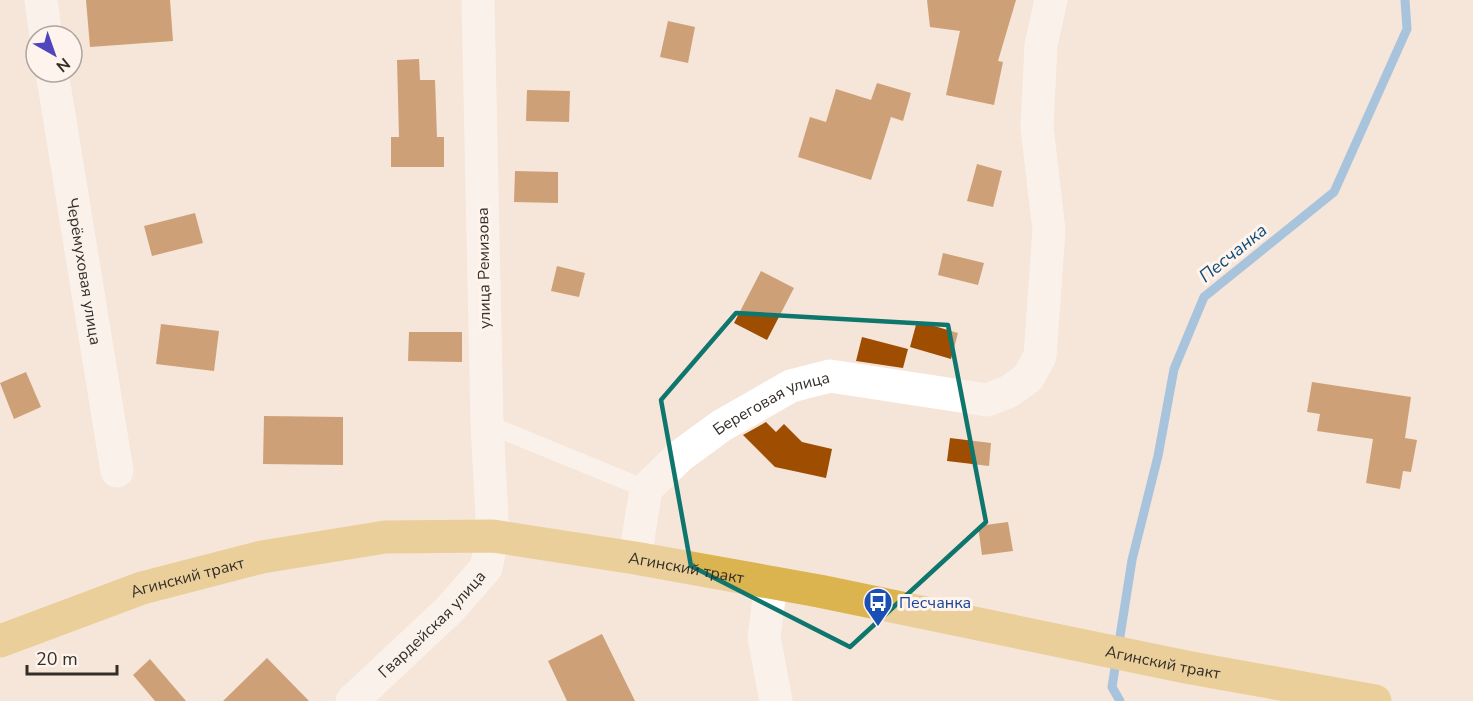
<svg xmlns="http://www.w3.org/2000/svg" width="1473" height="701" font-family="'Nunito Sans',sans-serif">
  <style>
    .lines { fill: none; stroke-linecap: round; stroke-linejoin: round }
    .stream { stroke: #499be0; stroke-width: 9 }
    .building { fill: #9e4d01 }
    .lane { stroke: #fff; stroke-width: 18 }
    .street { stroke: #fff; stroke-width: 33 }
    .highway { stroke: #dbb44f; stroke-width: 33 }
    .marked { fill: none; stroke: #0f766e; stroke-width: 4.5; stroke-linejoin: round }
    .labels { text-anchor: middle; stroke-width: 6; stroke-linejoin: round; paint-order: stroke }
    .street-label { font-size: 16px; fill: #342e29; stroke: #fef4ed }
    .transit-label { font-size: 16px; fill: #164399; stroke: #fef4ed; text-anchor: start }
    .water-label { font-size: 18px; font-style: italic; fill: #104c79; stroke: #fef4ed }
  </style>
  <rect width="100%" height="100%" fill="#f5e5d9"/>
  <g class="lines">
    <path class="stream" d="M 1120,701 L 1112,687 L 1132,560 L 1158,456 L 1174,369 L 1204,297 L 1334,192 L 1407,29 L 1405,0"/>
  </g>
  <path class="building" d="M 86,0 L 170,0 L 173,41 L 90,47 Z
    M 927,0 L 1016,0 L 998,61 L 1003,62 L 994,105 L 946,95 L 960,31 L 930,27 Z
    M 668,21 L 695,27 L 688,63 L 660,57 Z
    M 419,59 L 420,80 L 435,80 L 437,137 L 444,137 L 444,167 L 391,167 L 391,137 L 399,137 L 397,60 Z
    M 877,83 L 911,93 L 903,121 L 891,117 L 871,180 L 798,157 L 810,117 L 826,122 L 836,89 L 871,100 Z
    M 527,90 L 570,91 L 569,122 L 526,121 Z
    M 977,164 L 1002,171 L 993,207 L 967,201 Z
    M 515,171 L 558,172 L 558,203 L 514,202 Z
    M 195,213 L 203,243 L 152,256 L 144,226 Z
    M 943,253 L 984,263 L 978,285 L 938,275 Z
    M 557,266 L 585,273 L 579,297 L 551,291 Z
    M 761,271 L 794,288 L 767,340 L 734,323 Z
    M 917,321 L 958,333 L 951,359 L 910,347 Z
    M 161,324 L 219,331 L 214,371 L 156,364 Z
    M 409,332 L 462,332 L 462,362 L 408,361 Z
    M 862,337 L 908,349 L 903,368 L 856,361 Z
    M 26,372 L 41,407 L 14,419 L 0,383 Z
    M 1312,382 L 1411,397 L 1405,438 L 1417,440 L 1411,472 L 1403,471 L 1400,489 L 1366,483 L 1373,439 L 1317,431 L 1320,414 L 1307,412 Z
    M 264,416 L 343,417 L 343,465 L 263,464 Z
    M 766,422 L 776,432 L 784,424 L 802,442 L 832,449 L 826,478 L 775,467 L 743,435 Z
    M 950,438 L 991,443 L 989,466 L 947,461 Z
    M 1008,522 L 1013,551 L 982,555 L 978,526 Z
    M 602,634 L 635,701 L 567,701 L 548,661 Z
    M 267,658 L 309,701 L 223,701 Z
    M 150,659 L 186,701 L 155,701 L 133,675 Z"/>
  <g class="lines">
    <path class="lane" d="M 487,424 L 646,489"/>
    <g class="street">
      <path d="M 41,0 L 46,36"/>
      <path id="s1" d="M 52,72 L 117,471"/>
      <path id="s2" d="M 635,558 L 646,489 L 680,456 L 721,426 L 791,386 L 830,376 L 987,400 L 1008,392 L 1028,378 L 1040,356 L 1049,230 L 1037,127 L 1041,45 L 1051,0"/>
      <path d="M 771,583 L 764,637 L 776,701"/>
      <path id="s3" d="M 352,701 L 449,610 L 486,568 L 493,536 L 487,424 L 478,0"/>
    </g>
    <path class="highway" id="s4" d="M 0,641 L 142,588 L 262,557 L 385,537 L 493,536 L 635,558 L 819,591 L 1186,667 L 1375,701"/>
  </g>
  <path d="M0 0H1473V701H0ZM 736,313 L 948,325 L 986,522 L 850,647 L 691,566 L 661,400 Z" fill="#f5e5d9" fill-opacity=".55" fill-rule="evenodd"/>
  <path class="marked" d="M 736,313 L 948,325 L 986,522 L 850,647 L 691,566 L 661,400 Z"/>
  <defs>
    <g id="bus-pin" transform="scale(1.5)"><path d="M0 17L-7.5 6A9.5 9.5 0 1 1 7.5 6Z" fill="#1a4fb4" stroke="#fef4ed"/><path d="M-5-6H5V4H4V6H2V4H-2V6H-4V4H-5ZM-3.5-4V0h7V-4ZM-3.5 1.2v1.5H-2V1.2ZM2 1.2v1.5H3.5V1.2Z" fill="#fff"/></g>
  </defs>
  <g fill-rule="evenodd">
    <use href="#bus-pin" x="878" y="602"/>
  </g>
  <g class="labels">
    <g class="street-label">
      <text transform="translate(483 268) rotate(-91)" y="6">улица Ремизова</text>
      <text dy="6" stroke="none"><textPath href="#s1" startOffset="202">Черёмуховая улица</textPath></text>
      <text dy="6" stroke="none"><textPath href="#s2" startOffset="224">Береговая улица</textPath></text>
      <text dy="6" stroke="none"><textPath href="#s4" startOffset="704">Агинский тракт</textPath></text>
      <text dy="6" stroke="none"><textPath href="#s4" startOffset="198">Агинский тракт</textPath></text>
      <text dy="6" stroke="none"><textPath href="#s3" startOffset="111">Гвардейская улица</textPath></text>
      <text dy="6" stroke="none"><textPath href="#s4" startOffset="1190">Агинский тракт</textPath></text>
    </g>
    <g class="transit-label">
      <text x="899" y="608">Песчанка</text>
    </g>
    <g class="water-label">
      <text transform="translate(1233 253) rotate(-39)" y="6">Песчанка</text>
    </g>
  </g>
  <g transform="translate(54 54) rotate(140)"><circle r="28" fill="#fef4ed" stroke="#ada59f" stroke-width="1.5"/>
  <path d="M0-4.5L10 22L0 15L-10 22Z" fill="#4f45bc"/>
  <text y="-9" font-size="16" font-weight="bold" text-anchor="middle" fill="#342e29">N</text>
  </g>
  <path d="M27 665v9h90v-9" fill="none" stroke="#342e29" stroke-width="3"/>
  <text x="36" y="665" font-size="18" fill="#342e29" stroke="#fef4ed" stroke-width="4.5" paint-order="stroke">20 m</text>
</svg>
